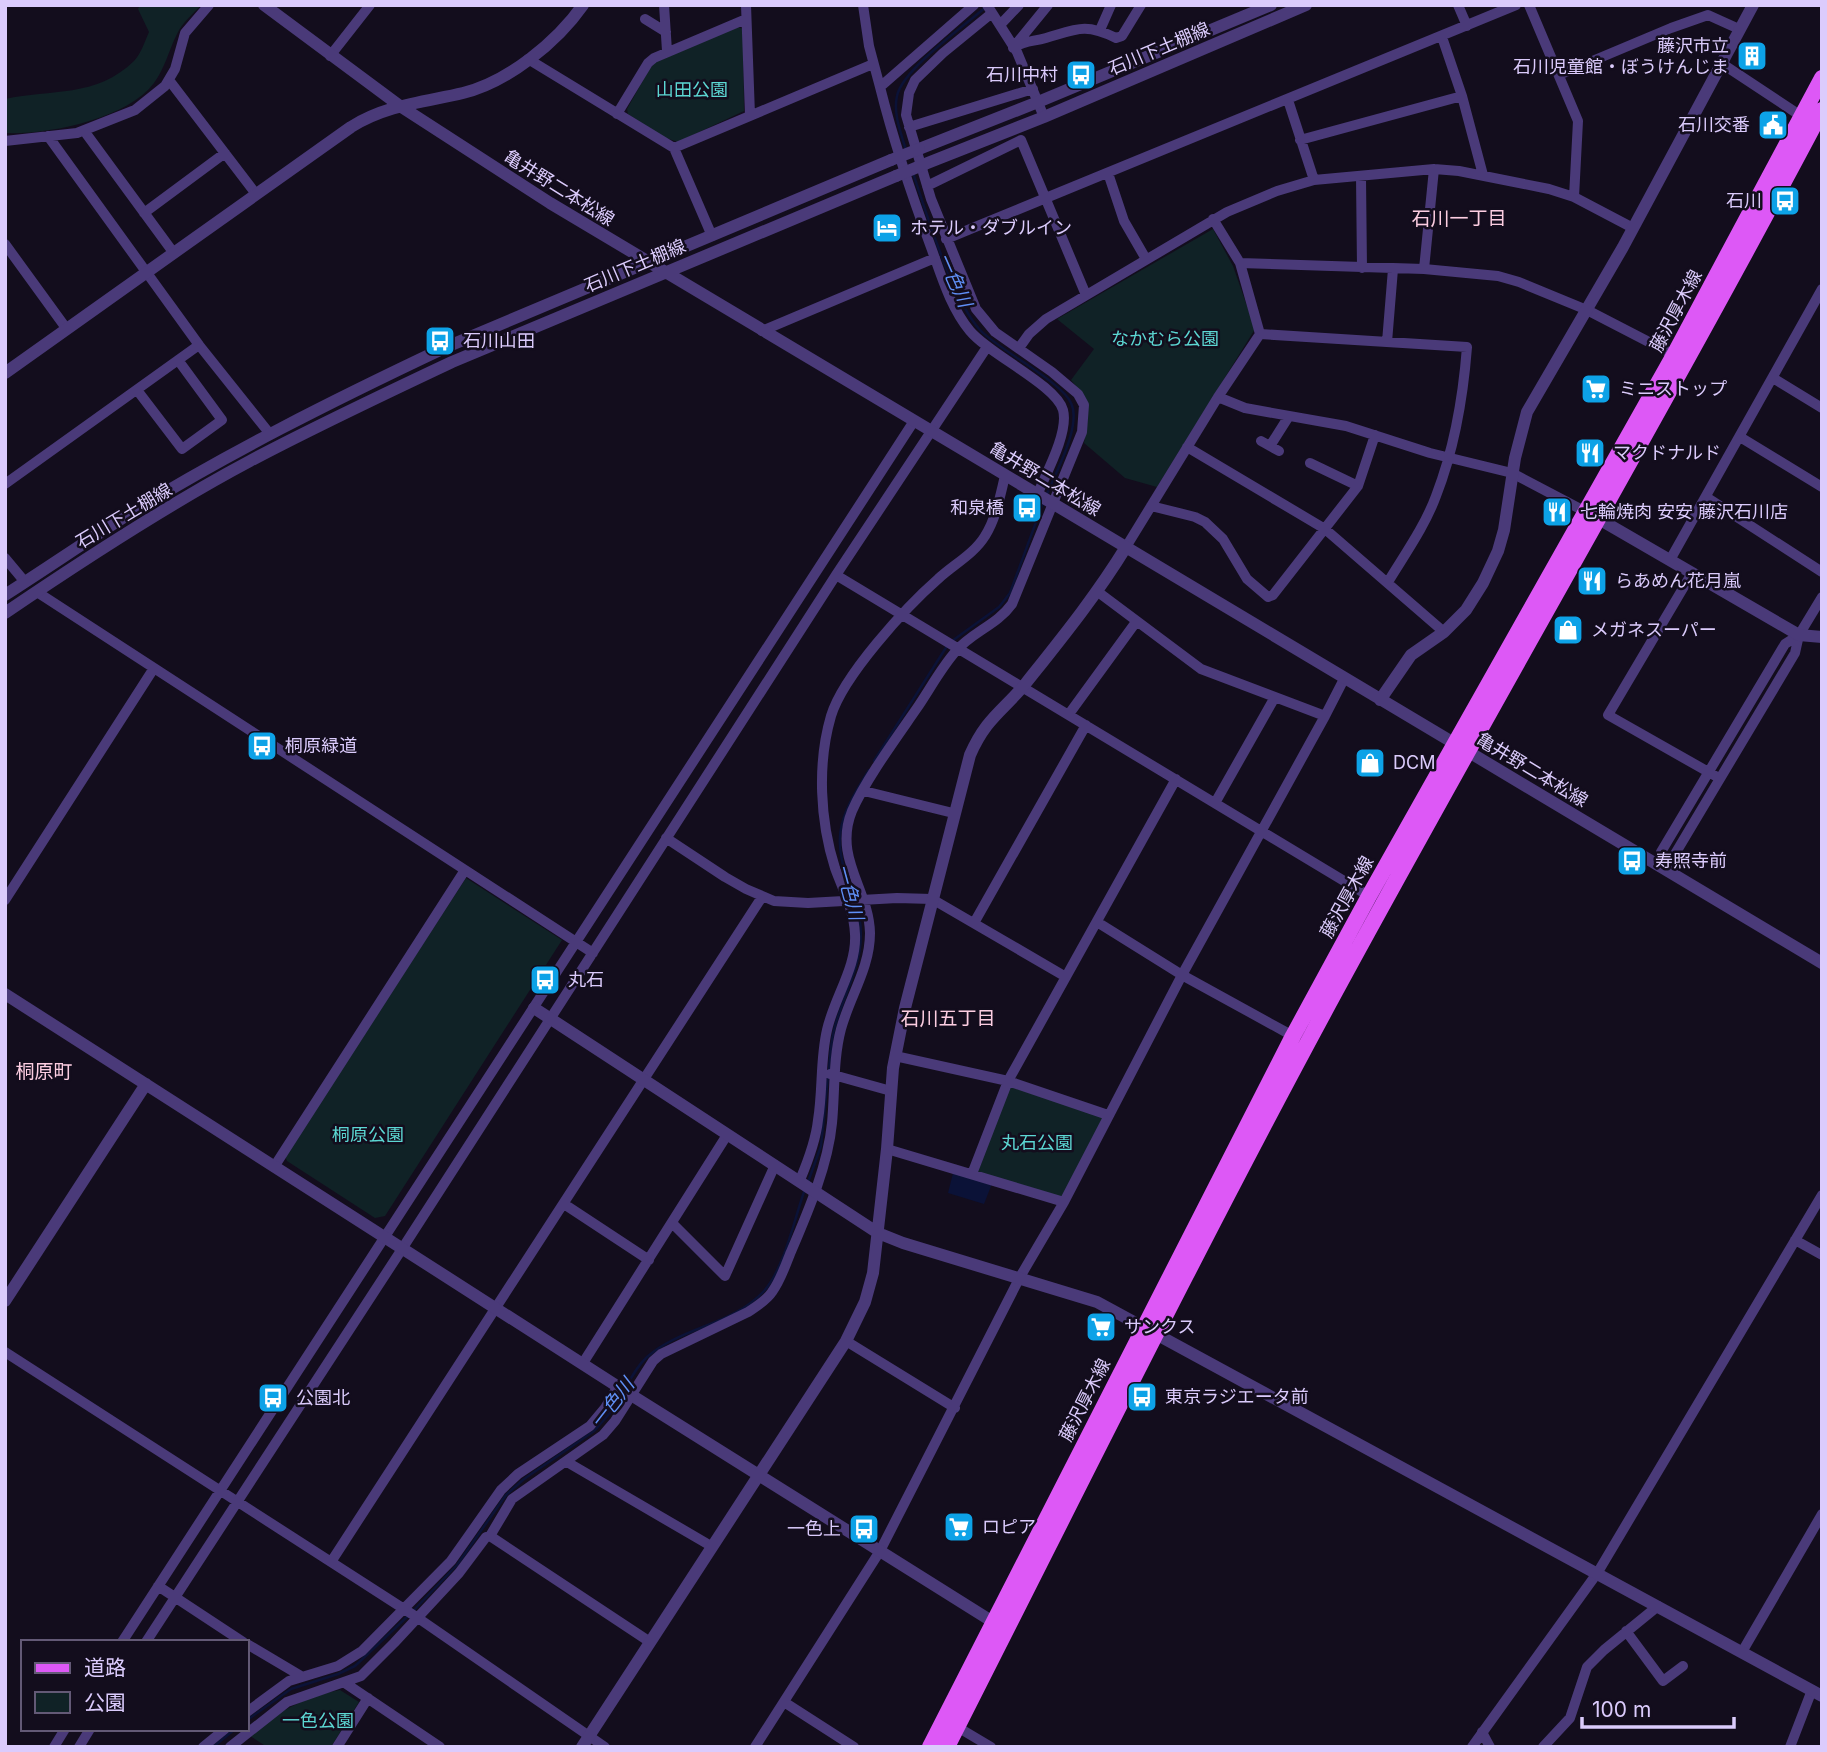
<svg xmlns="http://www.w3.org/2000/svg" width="1827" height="1752" font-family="Inter,'Noto Sans JP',sans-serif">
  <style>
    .green { fill: #102226 }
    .water { fill: #0b1237 }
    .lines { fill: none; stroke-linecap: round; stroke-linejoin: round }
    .stream { stroke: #0b1237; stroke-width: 2.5 }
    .minor { stroke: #4a3a79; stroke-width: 10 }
    .tertiary { stroke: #4a3a79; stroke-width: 12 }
    .primary { stroke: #dd58f6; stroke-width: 16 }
    .tertiary-bridge { stroke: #4a3a79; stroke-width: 12 }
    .labels { text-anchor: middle; stroke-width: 5; stroke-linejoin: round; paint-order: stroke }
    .poi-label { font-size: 18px; fill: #dbcbfc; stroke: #130d1d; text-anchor: start }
    .street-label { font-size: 18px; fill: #dbcbfc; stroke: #130d1d }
    .park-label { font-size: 18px; fill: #5cd7d3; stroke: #130d1d }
    .neighbourhood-label { font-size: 19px; fill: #fccde1; stroke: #130d1d }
    .water-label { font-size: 19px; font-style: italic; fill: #5f8ff6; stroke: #130d1d }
  </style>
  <rect width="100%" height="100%" fill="#130d1d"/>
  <path class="green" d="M 140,5 L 201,5 C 193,14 182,23 177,34 C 169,50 165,68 154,83 C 127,119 48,135 5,133 L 5,99 C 51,89 96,98 134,61 C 141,54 145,41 149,32 L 138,9 Z
    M 738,27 L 743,29 L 744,111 L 678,142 L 663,137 L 628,114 L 627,109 L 650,68 L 658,60 Z
    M 1213,229 L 1233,266 L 1255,329 L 1157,487 L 1125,478 L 1084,443 C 1089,413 1092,404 1071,380 L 1094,349 L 1057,319 Z
    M 466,878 L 562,940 L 385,1216 L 375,1218 L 287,1161 L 285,1156 Z
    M 1008,1081 L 1108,1115 L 1064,1202 L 972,1174 Z
    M 340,1690 L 359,1702 L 331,1747 L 267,1747 L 247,1734 C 277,1714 304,1696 340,1690 Z"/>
  <path class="water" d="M 954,1169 L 993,1181 L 984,1204 L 948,1193 Z"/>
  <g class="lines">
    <path class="stream" d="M 906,150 C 901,133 893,114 897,96 C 902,70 964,26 986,7
      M 913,173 C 926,212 953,301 980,330 C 999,350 1062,382 1071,403 C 1082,425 1056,472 1047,494
      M 952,641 L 999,607 L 1010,593 L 1043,503
      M 874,761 L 947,646
      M 854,897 C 831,840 836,822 869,770
      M 829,1070 C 830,1055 831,1040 835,1026 C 848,982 871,951 856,903
      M 808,1182 L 821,1146 L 828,1076
      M 626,1387 C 632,1376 638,1365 647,1357 C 681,1327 733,1325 764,1291 C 784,1269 794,1220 804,1192
      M 414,1610 L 457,1565 L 506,1495 L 524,1479 L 594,1431 L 610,1413 L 622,1393
      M 247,1720 L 291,1689 L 338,1674 L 355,1666 L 409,1615
      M 213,1747 L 235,1729"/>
    <path class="minor" d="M 664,5 L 667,51
      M 746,5 L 750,115
      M 863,5 L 869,46 L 880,87
      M 974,5 L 880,87 C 894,143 912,196 932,250 C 942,278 951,308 970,331 C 990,355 1056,385 1063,410 C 1069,432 1046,474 1037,495
      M 987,5 L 1017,52 L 1044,117
      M 1458,5 L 1467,26
      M 1529,5 L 1578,121 L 1574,197
      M 645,19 L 666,32
      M 1000,25 L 1019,5
      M 1100,30 L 1111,5
      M 1442,37 L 1462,96 L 1483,175
      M 1017,43 L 1048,5
      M 1013,48 C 1026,40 1032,42 1046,38 C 1077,29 1085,23 1116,38 L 1122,36 L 1141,5
      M 330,56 L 370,5
      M 528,59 L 674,148 L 873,64
      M 1721,63 L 1801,116
      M 1559,75 L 1671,28 L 1708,15 L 1739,29
      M 169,80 L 256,194
      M 1288,100 L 1314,180
      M 617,114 L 648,63 L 654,58 L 746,19
      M 909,127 L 1033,89
      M 85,132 L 173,252
      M 48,136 L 199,345 L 270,434
      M 1300,140 L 1462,96
      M 5,141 L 77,133 L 135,110 L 165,86 L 175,69 L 185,33 L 209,5
      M 674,148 L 712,236
      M 1108,173 L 1124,221 L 1146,259
      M 1361,177 L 1362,268
      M 927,186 L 1021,140 L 1086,295
      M 144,213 L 225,153
      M 946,239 L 1516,5
      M 5,244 L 66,328
      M 1240,263 L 1424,269 L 1498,276 L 1519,282 L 1587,310 L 1674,355
      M 1424,269 L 1434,169
      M 762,331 L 935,258
      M 1260,334 L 1467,347 C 1463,399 1455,447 1436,496 C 1425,526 1405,554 1388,582
      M 1387,342 L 1393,269
      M 1019,348 L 1029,334 L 1046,319 L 1227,212 L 1277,191 L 1314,180 L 1434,169 L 1459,171 L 1549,189 L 1574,197 L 1633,228
      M 1773,378 L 1822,408
      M 137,390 L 182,449 L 222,420 L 178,360
      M 1218,397 L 1245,408 L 1346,426 L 1430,453 L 1512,473 L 1586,512
      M 1740,437 L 1822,487
      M 1261,441 L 1279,451
      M 1270,446 L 1289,416
      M 1187,447 L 1325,529 L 1444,632
      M 1310,463 L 1358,486
      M 5,484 L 199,345
      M 1706,497 L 1822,572
      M 1151,506 L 1195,517 L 1205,522 L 1223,539 L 1247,579 L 1268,597 L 1273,595 L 1358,486 L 1375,435
      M 1126,547 L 1218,397 L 1260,334 L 1240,263 L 1213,219
      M 5,558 L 25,582
      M 1670,560 L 1822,289
      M 1692,573 L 1608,715 L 1719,778
      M 836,575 L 1369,896
      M 37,592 L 593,953
      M 1098,592 L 1201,669 L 1325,716
      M 1069,714 L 1136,622
      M 864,791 L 953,813
      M 1215,803 L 1275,697
      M 666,838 L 725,877 L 746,889 L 774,901 L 808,903 L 897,898 L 932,899 L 1066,977
      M 1660,867 L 1672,859 L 1795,653 L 1799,635 L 1822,597
      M 1660,867 L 1661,852 L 1785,644 L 1799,635
      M 5,900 L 154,668
      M 1097,922 L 1182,975 L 1293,1036
      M 974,923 L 1086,725
      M 895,1056 L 1008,1081 L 1108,1115
      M 830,1074 L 891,1091
      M 887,1149 L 1064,1202
      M 274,1167 L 465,870
      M 972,1174 L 1008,1081 L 1176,779
      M 800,1180 C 808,1161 816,1140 818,1120 C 823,1090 820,1060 827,1030 C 834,998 857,967 855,934 C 854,910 843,890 835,868 C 820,821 817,764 831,716 C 843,676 906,607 938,579 C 953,565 974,554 985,536 C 996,519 1000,496 1005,476
      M 564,1204 L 649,1260
      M 672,1223 L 725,1276 L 775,1165
      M 1795,1240 L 1822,1255
      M 846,1341 L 955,1408
      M 5,1352 L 418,1618 L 605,1747
      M 583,1363 L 727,1135
      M 567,1462 L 711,1546
      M 490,1536 L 650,1642
      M 331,1562 L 762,897
      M 158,1586 L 243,1642
      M 1626,1631 L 1663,1681 L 1683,1666
      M 122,1642 L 914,421
      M 146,1642 L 402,1249 L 836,575 L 987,347
      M 247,1644 L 301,1676
      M 1742,1652 L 1822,1514
      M 345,1683 L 440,1747
      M 784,1702 L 854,1747
      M 247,1712 L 289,1681 L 338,1666 L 362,1651 L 451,1561 L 501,1490 L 518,1474 L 590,1426 L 605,1408 L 618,1386
      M 954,1725 L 991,1747
      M 1482,1732 L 1490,1747
      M 54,1747 L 65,1729
      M 79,1747 L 90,1729
      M 203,1747 L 225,1729
      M 230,1747 L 287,1702 L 361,1676 L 394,1643 L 459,1573 L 486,1537 L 490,1536 L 512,1499 L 603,1435 L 615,1421 L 653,1361 L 661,1354 L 748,1312 C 757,1306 766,1301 772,1292 C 780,1281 785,1267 790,1254 C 807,1214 828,1166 832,1123 C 835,1092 833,1059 841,1029 C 850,996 870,968 870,933 C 869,889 833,858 852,811 C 866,779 897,737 917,708 C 930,689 941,668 956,651 C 972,632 997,625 1012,604 L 1082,432 L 1084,405 L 1078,394 L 1052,372 L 995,332 L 976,309 L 931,199 L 906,115 L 909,93 L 915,80 L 943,53 L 992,13
      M 337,1747 L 368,1698
      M 755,1747 L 880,1551 L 1020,1277 L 1064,1202 L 1182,975 L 1325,716 L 1344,679
      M 1472,1747 L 1598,1572 L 1822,1195
      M 1543,1747 L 1570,1718 L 1587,1667 L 1604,1650 L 1658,1606
      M 1790,1747 L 1812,1690"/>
    <path class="tertiary" d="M 264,5 L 400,106 L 550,203 L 1822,963
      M 919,149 L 1038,102 L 1271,5
      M 925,164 L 1044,117 L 1306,5
      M 5,373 L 351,127 C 386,105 424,102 463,93 C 508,82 557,42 583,5
      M 1592,515 L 1799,635 L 1822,637
      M 5,595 C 44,570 82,544 121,519 C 224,455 334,400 444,348 L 891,160
      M 5,613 C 83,560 167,505 250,461 C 316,426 384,394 452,362 L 896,176
      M 1380,700 L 1411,655 L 1444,632 L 1466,610 L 1483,583 L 1498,551 L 1504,530 L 1515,458 L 1527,412 L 1623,247 L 1753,5
      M 5,994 L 620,1388 L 1001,1627
      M 534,1008 L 878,1233 L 903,1243 L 1097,1302 L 1822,1696
      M 5,1301 L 146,1084
      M 582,1747 L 846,1341 L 865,1302 L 873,1273 L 887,1149 L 893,1068 L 905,1008 L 970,755 C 986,718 1003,711 1026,683 C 1061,639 1096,596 1126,547"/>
    <path class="primary" d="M 930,1747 L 1293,1036 L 1369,896 L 1674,355 L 1822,78
      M 947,1747 C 1075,1495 1200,1241 1335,992 C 1495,697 1665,407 1822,110"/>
    <path class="tertiary-bridge" d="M 891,160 L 919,149
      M 896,176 L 925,164"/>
  </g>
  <defs>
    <g id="building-square" transform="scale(1.575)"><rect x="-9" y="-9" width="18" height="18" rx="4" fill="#0da2e7" stroke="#130d1d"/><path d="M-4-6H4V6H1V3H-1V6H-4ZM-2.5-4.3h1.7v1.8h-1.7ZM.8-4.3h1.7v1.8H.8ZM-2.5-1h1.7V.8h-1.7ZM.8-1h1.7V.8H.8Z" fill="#fff"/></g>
    <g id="bus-square" transform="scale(1.575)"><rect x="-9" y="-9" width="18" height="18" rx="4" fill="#0da2e7" stroke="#130d1d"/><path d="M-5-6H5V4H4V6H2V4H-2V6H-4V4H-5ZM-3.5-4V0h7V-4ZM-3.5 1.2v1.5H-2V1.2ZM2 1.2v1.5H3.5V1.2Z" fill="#fff"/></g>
    <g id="civic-square" transform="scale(1.575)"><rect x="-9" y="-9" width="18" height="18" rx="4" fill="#0da2e7" stroke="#130d1d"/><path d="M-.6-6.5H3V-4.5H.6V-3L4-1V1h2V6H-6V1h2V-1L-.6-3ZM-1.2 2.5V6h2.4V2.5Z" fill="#fff"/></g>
    <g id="hotel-square" transform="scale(1.575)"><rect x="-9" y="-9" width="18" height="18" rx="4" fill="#0da2e7" stroke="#130d1d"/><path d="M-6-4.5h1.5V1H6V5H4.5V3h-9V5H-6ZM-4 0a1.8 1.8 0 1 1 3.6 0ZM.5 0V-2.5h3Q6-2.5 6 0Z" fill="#fff"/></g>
    <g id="supermarket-square" transform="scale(1.575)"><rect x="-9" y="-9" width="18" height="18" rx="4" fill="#0da2e7" stroke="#130d1d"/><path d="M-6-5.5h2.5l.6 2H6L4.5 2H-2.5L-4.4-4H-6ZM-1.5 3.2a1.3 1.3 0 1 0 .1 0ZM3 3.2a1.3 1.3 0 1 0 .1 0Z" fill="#fff"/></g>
    <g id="restaurant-square" transform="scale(1.575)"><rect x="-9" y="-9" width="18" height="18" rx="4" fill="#0da2e7" stroke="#130d1d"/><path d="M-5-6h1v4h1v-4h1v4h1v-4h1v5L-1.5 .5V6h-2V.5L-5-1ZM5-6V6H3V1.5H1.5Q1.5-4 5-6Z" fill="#fff"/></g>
    <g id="shop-square" transform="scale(1.575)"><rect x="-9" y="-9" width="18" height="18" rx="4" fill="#0da2e7" stroke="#130d1d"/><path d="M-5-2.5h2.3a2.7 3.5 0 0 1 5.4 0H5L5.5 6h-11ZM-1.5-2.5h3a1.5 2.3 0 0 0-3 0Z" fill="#fff"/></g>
  </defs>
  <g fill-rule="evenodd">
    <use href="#building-square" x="1752" y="56"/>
    <use href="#bus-square" x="1081" y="75"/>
    <use href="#civic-square" x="1773" y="125"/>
    <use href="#bus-square" x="1785" y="201"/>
    <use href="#hotel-square" x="887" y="228"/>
    <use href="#bus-square" x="440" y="341"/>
    <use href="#supermarket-square" x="1596" y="389"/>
    <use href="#restaurant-square" x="1590" y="453"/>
    <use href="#bus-square" x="1027" y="508"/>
    <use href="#restaurant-square" x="1557" y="512"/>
    <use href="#restaurant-square" x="1592" y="581"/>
    <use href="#shop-square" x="1568" y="630"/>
    <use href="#bus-square" x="262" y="746"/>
    <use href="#shop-square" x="1370" y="763"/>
    <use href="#bus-square" x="1632" y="861"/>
    <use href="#bus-square" x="545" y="980"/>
    <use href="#supermarket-square" x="1101" y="1327"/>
    <use href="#bus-square" x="1142" y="1397"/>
    <use href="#bus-square" x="273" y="1398"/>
    <use href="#supermarket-square" x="959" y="1527"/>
    <use href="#bus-square" x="864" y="1529"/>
  </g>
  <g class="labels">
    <g class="poi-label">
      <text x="1729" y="52" text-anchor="end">藤沢市立<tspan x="1729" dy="21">石川児童館・ぼうけんじま</tspan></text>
      <text x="1058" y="81" text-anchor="end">石川中村</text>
      <text x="1750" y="131" text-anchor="end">石川交番</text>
      <text x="1762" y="207" text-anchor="end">石川</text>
      <text x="910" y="234">ホテル・ダブルイン</text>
      <text x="463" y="347">石川山田</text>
      <text x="1619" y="395">ミニストップ</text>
      <text x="1613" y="459">マクドナルド</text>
      <text x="1004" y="514" text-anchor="end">和泉橋</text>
      <text x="1580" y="518">七輪焼肉 安安 藤沢石川店</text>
      <text x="1615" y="587">らあめん花月嵐</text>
      <text x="1591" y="636">メガネスーパー</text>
      <text x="285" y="752">桐原緑道</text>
      <text x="1393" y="769">DCM</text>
      <text x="1655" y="867">寿照寺前</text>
      <text x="568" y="986">丸石</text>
      <text x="1124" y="1333">サンクス</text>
      <text x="1165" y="1403">東京ラジエータ前</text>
      <text x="296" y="1404">公園北</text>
      <text x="982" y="1533">ロピア</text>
      <text x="841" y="1535" text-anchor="end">一色上</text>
    </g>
    <g class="street-label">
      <text transform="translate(1159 49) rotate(-23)" y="6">石川下土棚線</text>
      <text transform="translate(559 188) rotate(32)" y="6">亀井野二本松線</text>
      <text transform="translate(635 266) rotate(-23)" y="6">石川下土棚線</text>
      <text transform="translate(1676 311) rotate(-62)" y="6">藤沢厚木線</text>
      <text transform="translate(1045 479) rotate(31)" y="6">亀井野二本松線</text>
      <text transform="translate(124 516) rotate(-31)" y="6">石川下土棚線</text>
      <text transform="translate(1532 770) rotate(31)" y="6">亀井野二本松線</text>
      <text transform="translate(1347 897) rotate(-61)" y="6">藤沢厚木線</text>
      <text transform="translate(1085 1400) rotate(-63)" y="6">藤沢厚木線</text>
    </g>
    <g class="park-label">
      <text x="692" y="96">山田公園</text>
      <text x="1165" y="345">なかむら公園</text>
      <text x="368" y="1141">桐原公園</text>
      <text x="1037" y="1149">丸石公園</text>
      <text x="318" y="1727">一色公園</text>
    </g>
    <g class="neighbourhood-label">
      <text x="1459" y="225">石川一丁目</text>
      <text x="948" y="1025">石川五丁目</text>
      <text x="44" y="1078">桐原町</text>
    </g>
    <g class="water-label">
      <text transform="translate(955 280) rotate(66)" y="7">一色川</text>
      <text transform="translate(850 892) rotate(75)" y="7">一色川</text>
      <text transform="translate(612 1403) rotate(-52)" y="7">一色川</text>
    </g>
  </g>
  <rect width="1827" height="1752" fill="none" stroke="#dbcbfc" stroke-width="14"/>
  <rect x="21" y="1640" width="228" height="91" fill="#130d1d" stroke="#635976" stroke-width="2"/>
  <rect x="35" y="1663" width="35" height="10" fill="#dd58f6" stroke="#635976" stroke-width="2"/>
  <text x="84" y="1675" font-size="21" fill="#dbcbfc">道路</text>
  <rect x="35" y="1692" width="35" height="21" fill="#102226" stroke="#635976" stroke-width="2"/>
  <text x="84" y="1710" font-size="21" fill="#dbcbfc">公園</text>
  <path d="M1582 1717v10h152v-10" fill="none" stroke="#dbcbfc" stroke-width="3.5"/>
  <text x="1592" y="1717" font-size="21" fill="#dbcbfc" stroke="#130d1d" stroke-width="5" paint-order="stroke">100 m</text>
</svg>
